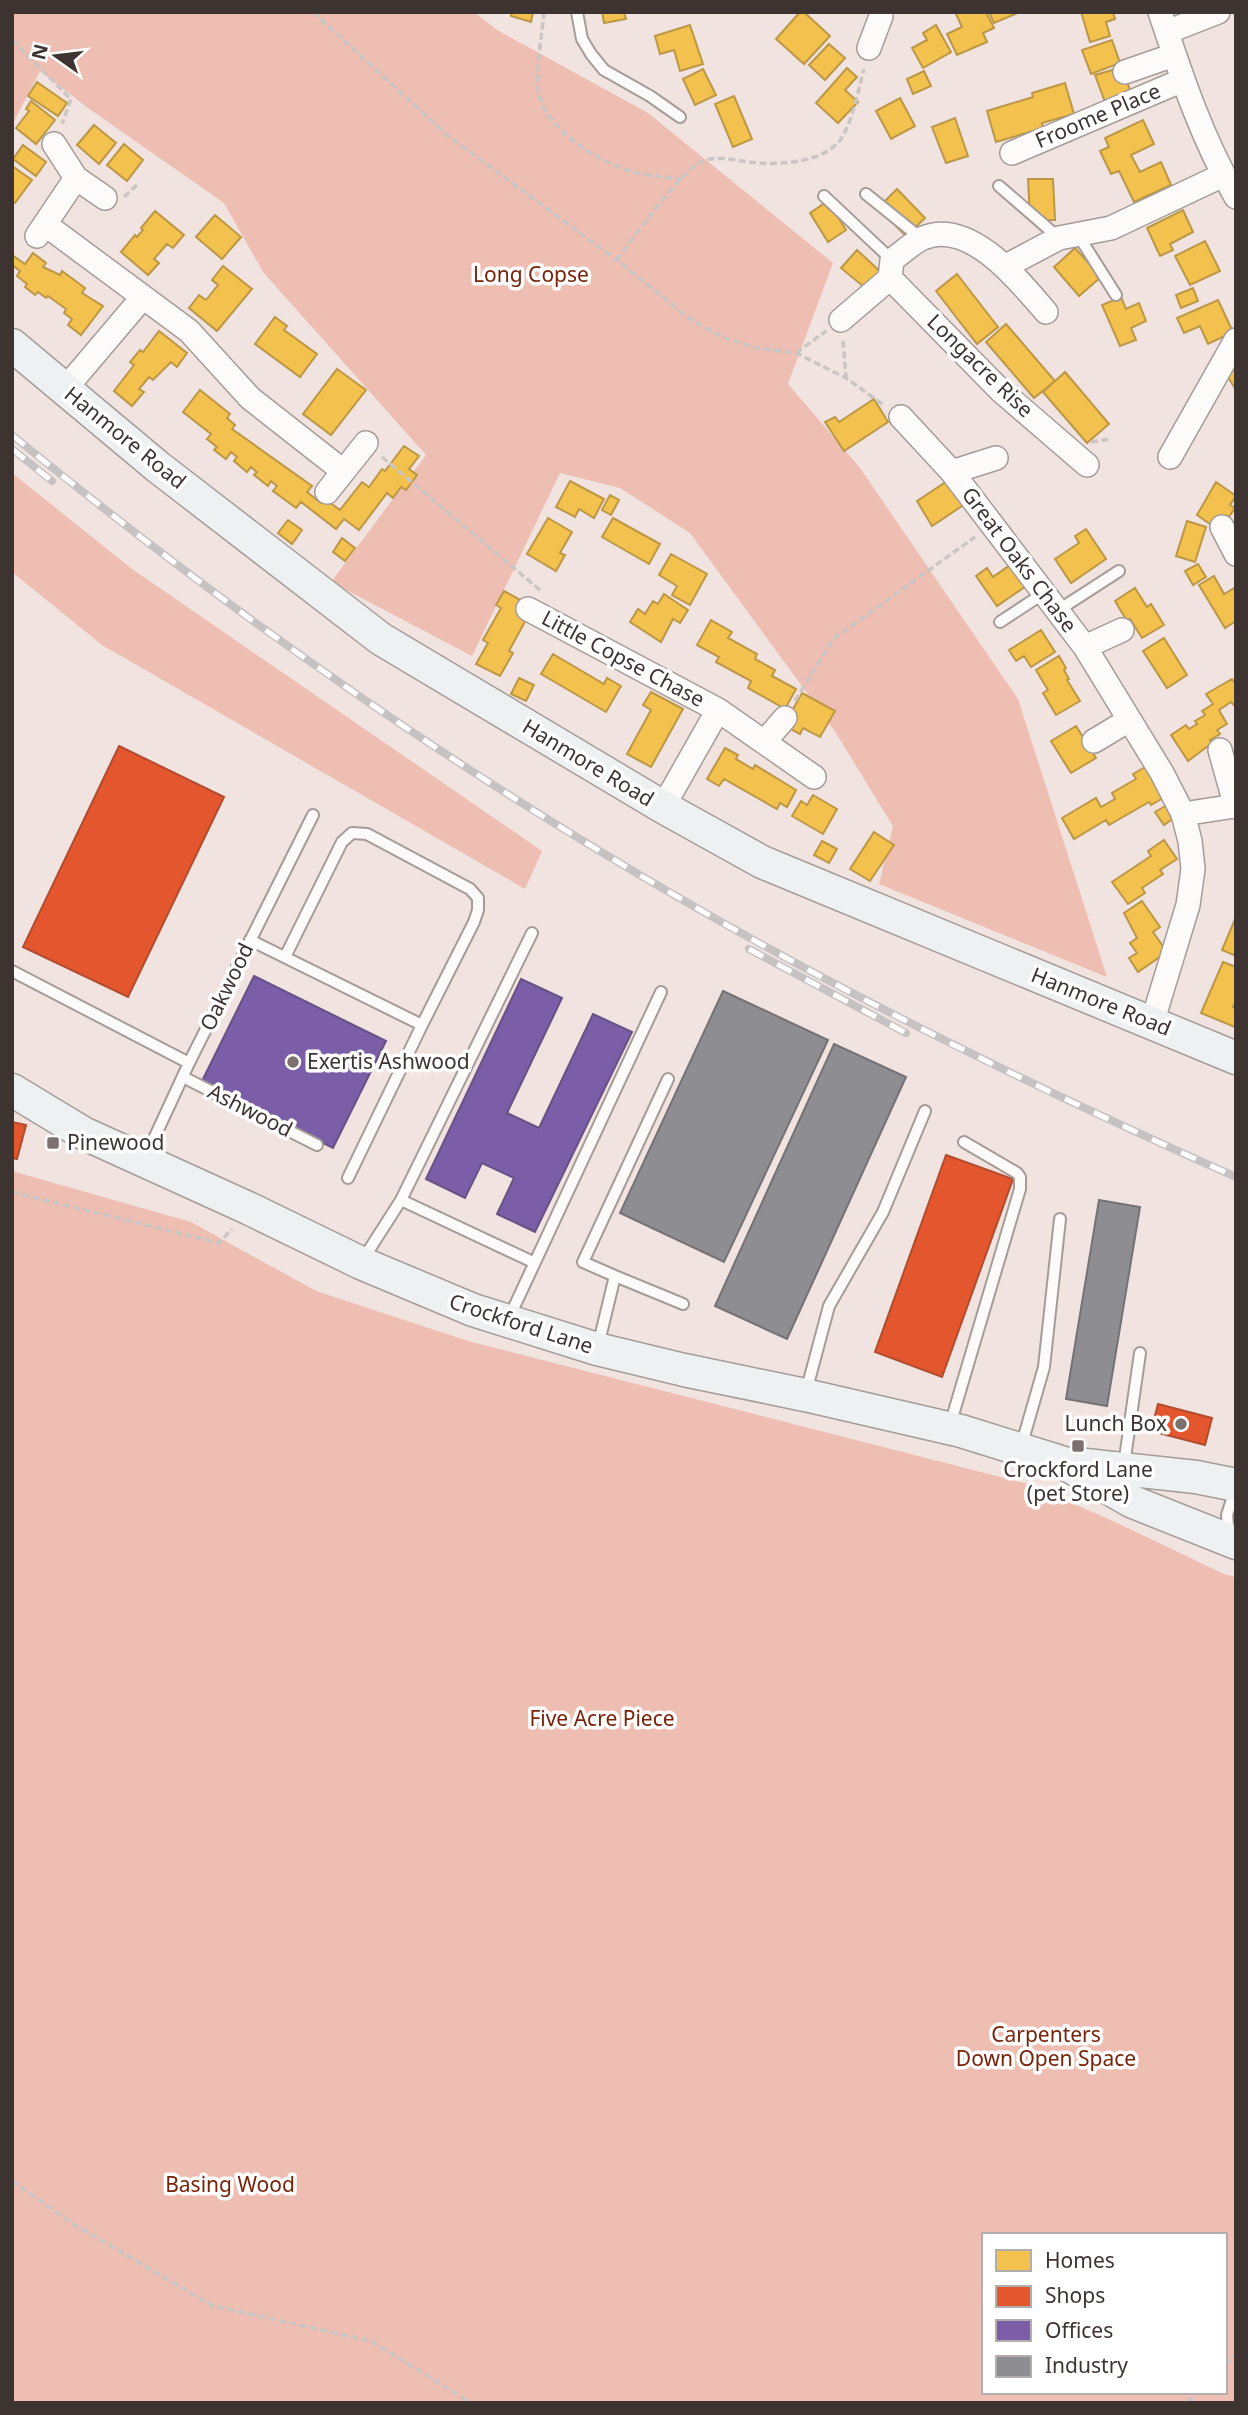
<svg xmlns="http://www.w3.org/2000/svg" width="1248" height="2415" font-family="'Noto Sans',sans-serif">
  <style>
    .green { fill: #eebeb2; fill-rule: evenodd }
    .homes { fill: #f2c14e; stroke: #bc9746; stroke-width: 2 }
    .shops { fill: #e4572e; stroke: #b24c2f; stroke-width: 2 }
    .offices { fill: #7b5ea7; stroke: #685184; stroke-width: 2 }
    .industry { fill: #8d8d92; stroke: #757275; stroke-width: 2 }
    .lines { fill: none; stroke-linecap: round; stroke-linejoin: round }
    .lane-casing { stroke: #a59c98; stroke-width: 14 }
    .street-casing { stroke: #a59c98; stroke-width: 26 }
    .secondary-casing { stroke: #a59c98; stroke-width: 35 }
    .path { stroke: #cbc5c4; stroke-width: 3.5; stroke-dasharray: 7 3.5; stroke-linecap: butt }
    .lane { stroke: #fdfbfa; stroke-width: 10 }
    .street { stroke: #fdfbfa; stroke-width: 23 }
    .secondary { stroke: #edf1f1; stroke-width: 32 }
    .rail-casing { stroke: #c6c2c1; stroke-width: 8 }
    .rail { stroke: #fff; stroke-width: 5; stroke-dasharray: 16; stroke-linecap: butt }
    .poi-dot { fill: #7c716f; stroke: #fff; stroke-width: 2.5 }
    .labels { text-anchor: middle; stroke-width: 7; stroke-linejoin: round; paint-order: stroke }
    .street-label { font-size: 21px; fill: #3d3432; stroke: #fff }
    .park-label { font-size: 21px; fill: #782209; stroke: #fff }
    .poi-label { font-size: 21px; fill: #3d3432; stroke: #fff; text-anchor: start }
  </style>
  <rect width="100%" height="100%" fill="#f0e3e0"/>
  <path class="green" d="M 12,12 L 474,12 L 497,30 L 648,113 L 833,263 L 788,384 L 860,468 L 1018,699 L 1107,977 L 879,884 L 893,826 L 834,730 L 690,533 L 620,488 L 560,473 L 472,656 L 331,582 L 426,455 L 263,272 L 224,203 L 88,108 L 40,71 L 12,125 Z
    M 12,473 L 132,569 L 542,851 L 525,889 L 102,645 L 12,572 Z
    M 12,1171 L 191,1222 L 316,1291 L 468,1341 L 1028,1484 L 1113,1521 L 1224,1574 L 1236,1577 L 1236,2403 L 12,2403 ZM 984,2235 L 1225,2235 L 1225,2392 L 984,2392 Z"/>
  <path class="homes" d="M 511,12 L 533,12 L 531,22 L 511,16 Z
    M 602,12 L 624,12 L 626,19 L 604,23 Z
    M 800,12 L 804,12 L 830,36 L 804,64 L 776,39 Z
    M 955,12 L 986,12 L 994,28 L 983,33 L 987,42 L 957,55 L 947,34 L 962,27 Z
    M 989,12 L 1020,12 L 994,23 Z
    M 1081,12 L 1113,12 L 1115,19 L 1106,22 L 1110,36 L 1090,42 Z
    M 690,25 L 703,64 L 680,71 L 674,50 L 660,54 L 655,36 Z
    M 936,25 L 951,52 L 923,68 L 912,48 L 927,40 L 923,33 Z
    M 1112,40 L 1120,63 L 1091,74 L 1082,50 Z
    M 829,44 L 845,58 L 825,80 L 809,65 Z
    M 1123,67 L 1131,94 L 1105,102 L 1095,75 Z
    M 847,68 L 857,77 L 845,90 L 858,102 L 838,123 L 816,103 Z
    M 703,69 L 716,95 L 695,105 L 683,79 Z
    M 924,71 L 931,86 L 913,94 L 907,79 Z
    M 37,82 L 67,103 L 58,116 L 28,96 Z
    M 1065,83 L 1074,114 L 1042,123 L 1043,128 L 996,142 L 987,111 L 1033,97 L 1032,93 Z
    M 734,96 L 752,139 L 733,147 L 715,104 Z
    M 900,98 L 915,126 L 891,139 L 876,111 Z
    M 31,101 L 55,120 L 36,144 L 16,128 L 29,111 L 26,109 Z
    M 955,118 L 968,156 L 946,163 L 932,127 Z
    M 1143,120 L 1154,144 L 1131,155 L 1140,172 L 1161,162 L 1171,185 L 1134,202 L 1119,171 L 1111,174 L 1100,151 L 1109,147 L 1105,138 Z
    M 94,125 L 116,143 L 99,164 L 77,145 Z
    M 124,144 L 143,160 L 127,181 L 107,165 Z
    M 23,145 L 46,162 L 36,176 L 13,159 Z
    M 12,166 L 32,180 L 15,203 L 12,201 Z
    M 1028,179 L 1053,179 L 1055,220 L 1030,220 Z
    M 897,189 L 925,218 L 906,236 L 878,208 Z
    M 828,201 L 846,230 L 828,242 L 810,213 Z
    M 1183,210 L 1193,232 L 1170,244 L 1173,250 L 1160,256 L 1147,228 Z
    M 155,211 L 184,235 L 173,248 L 167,244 L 154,259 L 159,263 L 148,275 L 121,252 L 135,235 L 137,237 L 143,230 L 141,228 Z
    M 215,215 L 241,237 L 222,259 L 196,237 Z
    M 1205,241 L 1220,271 L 1190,285 L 1175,256 Z
    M 1075,248 L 1101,277 L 1079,296 L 1054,267 Z
    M 857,250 L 885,276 L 870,292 L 841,268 Z
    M 33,253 L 46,263 L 43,267 L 60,275 L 62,271 L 85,288 L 82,293 L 103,306 L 81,335 L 68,325 L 72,319 L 64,313 L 66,309 L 48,296 L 46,298 L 38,292 L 35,295 L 25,287 L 27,284 L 17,276 L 20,271 L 12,265 L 12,255 L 25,264 Z
    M 223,266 L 252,289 L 217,331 L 189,308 L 199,295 L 206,300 L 218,285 L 212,280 Z
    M 957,274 L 998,327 L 977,344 L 936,291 Z
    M 1193,288 L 1198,301 L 1181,308 L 1176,295 Z
    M 1121,297 L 1126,309 L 1139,303 L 1146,321 L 1131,328 L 1136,340 L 1120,346 L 1102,305 Z
    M 1218,300 L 1233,332 L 1208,344 L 1200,326 L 1184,333 L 1177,318 Z
    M 275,317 L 287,326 L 284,330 L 317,354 L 300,377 L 255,344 Z
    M 1006,324 L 1055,381 L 1034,398 L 986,342 Z
    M 159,331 L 187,353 L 177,367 L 171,362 L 153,380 L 149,377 L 139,389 L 144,392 L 132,406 L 114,391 L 134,365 L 130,362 L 140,350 L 143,352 Z
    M 337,369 L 366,390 L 331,435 L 303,414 Z
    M 1236,369 L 1236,390 L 1226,374 Z
    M 1065,372 L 1109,424 L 1087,443 L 1043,392 Z
    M 200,390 L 230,414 L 227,418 L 235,425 L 232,429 L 312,486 L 307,492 L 321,503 L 325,499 L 340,510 L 362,482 L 369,487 L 382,469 L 385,471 L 404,446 L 419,456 L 409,469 L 417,475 L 406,490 L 401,487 L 393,498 L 387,493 L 359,530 L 344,519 L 336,529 L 301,502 L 296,508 L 273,491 L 277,486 L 271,481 L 268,486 L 254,475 L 257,472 L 251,467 L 247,472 L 234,461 L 237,457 L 231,452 L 226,459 L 214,450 L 217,447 L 207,439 L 211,434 L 183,412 Z
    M 874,399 L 888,422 L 844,451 L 825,422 L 835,417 L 839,422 Z
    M 952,478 L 968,502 L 932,526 L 917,501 Z
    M 570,481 L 604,499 L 594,518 L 579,509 L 575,517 L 556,507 Z
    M 1216,482 L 1236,496 L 1230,505 L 1235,508 L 1225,523 L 1214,527 L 1197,515 Z
    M 610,495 L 619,500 L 611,515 L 602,510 Z
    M 548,518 L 572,532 L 560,553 L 565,555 L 556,571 L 527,554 Z
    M 613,518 L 660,544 L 649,564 L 602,537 Z
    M 288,520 L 302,530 L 292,544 L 278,533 Z
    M 1187,521 L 1206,527 L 1195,562 L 1176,556 Z
    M 1086,529 L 1106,559 L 1071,583 L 1055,559 L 1079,543 L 1075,536 Z
    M 342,538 L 355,548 L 345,561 L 333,552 Z
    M 671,554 L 707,574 L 690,605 L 672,595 L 677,586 L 659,575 Z
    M 1017,560 L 1032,582 L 997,606 L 976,576 L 987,568 L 993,577 Z
    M 1198,564 L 1206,577 L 1193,585 L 1185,571 Z
    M 1214,576 L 1224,594 L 1236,587 L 1236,621 L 1225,628 L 1199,585 Z
    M 1135,588 L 1147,607 L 1151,604 L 1164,625 L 1142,638 L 1130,619 L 1127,621 L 1115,601 Z
    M 504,591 L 533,607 L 509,651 L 513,653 L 500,676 L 476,664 L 488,643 L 483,640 L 501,608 L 496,605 Z
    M 664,594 L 688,610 L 680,623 L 673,619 L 661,642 L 630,622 L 638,609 L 645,614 L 653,601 L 658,604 Z
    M 711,620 L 732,632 L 728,638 L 757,654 L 755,659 L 775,670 L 772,676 L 796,689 L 785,709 L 748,688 L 751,681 L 716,662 L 719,657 L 697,645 Z
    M 1041,630 L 1055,652 L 1031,667 L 1024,656 L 1016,661 L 1009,650 Z
    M 1164,638 L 1187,675 L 1167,688 L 1143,651 Z
    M 553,654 L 604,684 L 607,678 L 621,686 L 606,712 L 541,674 Z
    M 1059,656 L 1066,668 L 1064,670 L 1069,679 L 1067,680 L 1080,701 L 1056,715 L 1043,693 L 1048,690 L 1036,670 Z
    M 519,678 L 534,685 L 526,701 L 511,694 Z
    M 1232,679 L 1236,684 L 1236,707 L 1231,702 L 1219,710 L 1227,724 L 1217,730 L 1220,734 L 1210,740 L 1212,743 L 1188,761 L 1171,735 L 1186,725 L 1189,729 L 1197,724 L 1195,721 L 1205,715 L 1202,711 L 1213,704 L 1206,694 Z
    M 651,692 L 683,709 L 651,767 L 627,754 L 651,710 L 643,705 Z
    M 802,693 L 835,711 L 820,737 L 803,728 L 800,734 L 784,725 Z
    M 1076,726 L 1096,758 L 1071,773 L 1051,741 Z
    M 725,748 L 738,755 L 736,759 L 753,769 L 755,765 L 796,790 L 787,807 L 780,803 L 777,809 L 724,779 L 719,786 L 707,779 Z
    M 1147,766 L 1165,797 L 1151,805 L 1149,802 L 1109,825 L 1106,820 L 1074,839 L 1062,818 L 1096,798 L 1101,807 L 1115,799 L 1112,793 L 1136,779 L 1133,774 Z
    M 813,795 L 837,809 L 823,834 L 792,816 L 801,801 L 807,805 Z
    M 1167,805 L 1175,817 L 1164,825 L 1155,812 Z
    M 874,832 L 894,845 L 870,881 L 850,869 Z
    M 1164,840 L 1177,859 L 1160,870 L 1163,874 L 1142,888 L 1145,893 L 1128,904 L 1112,882 L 1151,856 L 1148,851 Z
    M 822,841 L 837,849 L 829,863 L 814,855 Z
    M 1142,901 L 1160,927 L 1153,932 L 1167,952 L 1138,972 L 1129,958 L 1137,953 L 1130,943 L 1137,938 L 1124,913 Z
    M 1236,917 L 1236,956 L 1222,950 Z
    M 1223,962 L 1236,967 L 1236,1001 L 1233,1007 L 1236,1008 L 1235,1027 L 1201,1013 Z"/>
  <path class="shops" d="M 119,746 L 224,797 L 128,997 L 23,947 Z
    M 12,1122 L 26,1125 L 17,1159 L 12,1158 Z
    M 946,1155 L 1013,1179 L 942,1377 L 875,1352 Z
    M 1158,1404 L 1212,1418 L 1205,1445 L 1151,1431 Z"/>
  <path class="offices" d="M 254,976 L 386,1041 L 333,1148 L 201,1083 Z
    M 521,979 L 562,998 L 507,1113 L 539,1128 L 593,1014 L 632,1032 L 535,1232 L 497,1214 L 514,1178 L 482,1163 L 465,1198 L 426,1179 Z"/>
  <path class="industry" d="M 723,991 L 828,1040 L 724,1262 L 620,1213 Z
    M 834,1044 L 906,1077 L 787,1339 L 715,1306 Z
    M 1099,1200 L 1140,1207 L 1107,1406 L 1066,1399 Z"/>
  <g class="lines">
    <g class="lane-casing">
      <path id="lane" d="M 577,12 L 582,39 L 591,54 L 604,70 L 650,96 L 680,117
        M 999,186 L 1059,238
        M 866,194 L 922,239
        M 824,196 L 892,260
        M 1078,235 L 1116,295
        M 1057,611 L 1119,571
        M 1000,622 L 1044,593
        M 250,940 L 422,1025 L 348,1178
        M 285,957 L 342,842 L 352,833 L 367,834 L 470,889 L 478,898 L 478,910 L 474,922 L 422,1025
        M 12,971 L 189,1063
        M 183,1077 L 317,1145
        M 145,1158 L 189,1063 L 313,815
        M 401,1200 L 533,1262
        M 362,1261 L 401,1200 L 532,933
        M 615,1276 L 683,1304
        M 508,1320 L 661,992
        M 598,1346 L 615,1276 L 583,1262 L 668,1079
        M 806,1392 L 829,1306 L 883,1212 L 925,1111
        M 950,1425 L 1020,1189 L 1020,1177 L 1017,1173 L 964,1142
        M 1021,1447 L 1044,1367 L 1060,1219
        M 1127,1468 L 1125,1458 L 1140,1353
        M 1229,1536 L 1227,1515 L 1236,1487"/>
    </g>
    <g class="street-casing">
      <path id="street" d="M 1160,12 C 1181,75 1202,139 1236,197
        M 1167,32 L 1218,12
        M 869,48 L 881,16
        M 1125,72 L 1174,55
        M 54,144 L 76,178 L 105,198
        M 1012,153 L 1183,80
        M 46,225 L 189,331 L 250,398 L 343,471
        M 37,236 L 76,178
        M 1006,266 L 1059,238 L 1111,228 L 1223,175
        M 1046,312 C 1020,282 970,218 923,238 C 912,243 902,253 892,260 L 890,278 L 1000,390 L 1087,465
        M 841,320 L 890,278
        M 65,389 L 143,297
        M 901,417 L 952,472 L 1085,647 L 1162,773 L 1183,814 L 1190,841 L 1193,869 L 1188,905 L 1152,1023
        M 1170,457 L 1236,340
        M 952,472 L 996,458
        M 327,492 L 366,443
        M 1222,527 L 1236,554
        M 528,609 L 718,710 L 814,777
        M 1085,647 L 1122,630
        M 765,741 L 785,718
        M 1094,741 L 1129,720
        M 1220,750 L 1236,807
        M 663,807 L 718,710
        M 1183,814 L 1235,806"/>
    </g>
    <g class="secondary-casing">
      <path id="secondary" d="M 12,345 L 158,467 L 381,639 L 663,807 L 762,862 L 1236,1058
        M 12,1090 L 83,1133 L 248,1208 L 361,1263 L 473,1310 L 597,1349 L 684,1370 L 805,1395 L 961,1431 L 1064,1463 L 1133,1502 L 1236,1543
        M 1076,1464 L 1196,1477 L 1236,1485"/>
    </g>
    <path class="path" d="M 313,12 L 448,136 L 617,260 L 690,319 L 722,337 L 757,348 L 796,353 L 846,378 L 885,406
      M 544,12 C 542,38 535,68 539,94 C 546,131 603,165 637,173 C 651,176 666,177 681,179
      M 12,40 L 71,99 L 62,124
      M 124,197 L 138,184
      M 617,260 C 635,236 677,175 701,162 C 715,155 735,160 749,162 C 777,166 828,163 843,136 C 854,115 858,91 864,69
      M 843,341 L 846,378
      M 796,353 L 826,331
      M 1091,442 L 1110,439
      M 382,457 L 540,590
      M 795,701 L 833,639 L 975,537
      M 12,747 L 13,747
      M 12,1192 L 219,1243 L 232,1229
      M 12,2181 L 75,2225 L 213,2306 L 371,2341 L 471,2403
      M 1225,2365 L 1236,2354
      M 1187,2403 L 1198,2392"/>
    <use href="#lane" class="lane"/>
    <use href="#street" class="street"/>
    <use href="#secondary" class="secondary"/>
    <g class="rail-casing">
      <path id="rail" d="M 12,435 C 225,609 449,766 688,903 C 865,1005 1049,1094 1236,1177
        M 12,449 L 52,481
        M 749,949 L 906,1033"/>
    </g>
    <use href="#rail" class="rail"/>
  </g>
  <g class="poi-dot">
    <circle cx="293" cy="1062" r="7"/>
    <rect x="46" y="1136" width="14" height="14" rx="3.5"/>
    <circle cx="1181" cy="1424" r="7"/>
    <rect x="1071" y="1439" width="14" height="14" rx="3.5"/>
  </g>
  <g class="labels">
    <g class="street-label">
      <text transform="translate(1098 116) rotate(-23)" y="7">Froome Place</text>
      <text transform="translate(980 366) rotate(44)" y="7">Longacre Rise</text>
      <text transform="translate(125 438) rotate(39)" y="7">Hanmore Road</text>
      <text transform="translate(1019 560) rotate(53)" y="7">Great Oaks Chase</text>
      <text transform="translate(623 659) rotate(28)" y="7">Little Copse Chase</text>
      <text transform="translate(588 763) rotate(31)" y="7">Hanmore Road</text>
      <text transform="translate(227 987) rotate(-64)" y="7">Oakwood</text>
      <text transform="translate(1101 1002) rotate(22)" y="7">Hanmore Road</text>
      <text transform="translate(250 1111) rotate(27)" y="7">Ashwood</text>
      <text transform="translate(521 1324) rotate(18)" y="7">Crockford Lane</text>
    </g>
    <g class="park-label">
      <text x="531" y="282">Long Copse</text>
      <text x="602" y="1726">Five Acre Piece</text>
      <text x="1046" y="2042">Carpenters<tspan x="1046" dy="24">Down Open Space</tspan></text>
      <text x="230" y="2192">Basing Wood</text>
    </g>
    <g class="poi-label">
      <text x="307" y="1069">Exertis Ashwood</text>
      <text x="67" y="1150">Pinewood</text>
      <text x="1167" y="1431" text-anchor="end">Lunch Box</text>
      <text x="1078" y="1477" text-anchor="middle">Crockford Lane<tspan x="1078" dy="24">(pet Store)</tspan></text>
    </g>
  </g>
  <rect width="1248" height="2415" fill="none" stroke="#3d3432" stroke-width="28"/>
  <rect x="982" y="2233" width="245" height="161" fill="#ffffff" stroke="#b1aead" stroke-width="2"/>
  <rect x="996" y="2250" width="35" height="21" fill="#f2c14e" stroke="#b1aead" stroke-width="2"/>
  <text x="1045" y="2268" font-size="21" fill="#3d3432">Homes</text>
  <rect x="996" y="2286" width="35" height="21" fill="#e4572e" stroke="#b1aead" stroke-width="2"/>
  <text x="1045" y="2303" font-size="21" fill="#3d3432">Shops</text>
  <rect x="996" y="2320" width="35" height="21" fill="#7b5ea7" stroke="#b1aead" stroke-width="2"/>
  <text x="1045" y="2338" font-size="21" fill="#3d3432">Offices</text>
  <rect x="996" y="2356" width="35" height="21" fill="#8d8d92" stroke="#b1aead" stroke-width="2"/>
  <text x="1045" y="2373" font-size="21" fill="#3d3432">Industry</text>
  <g transform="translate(56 56) rotate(284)" stroke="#ffffff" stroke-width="5" paint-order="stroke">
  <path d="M0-5L12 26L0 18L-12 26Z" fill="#3d3432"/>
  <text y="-10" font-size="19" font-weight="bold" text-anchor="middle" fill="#3d3432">N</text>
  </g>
</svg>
